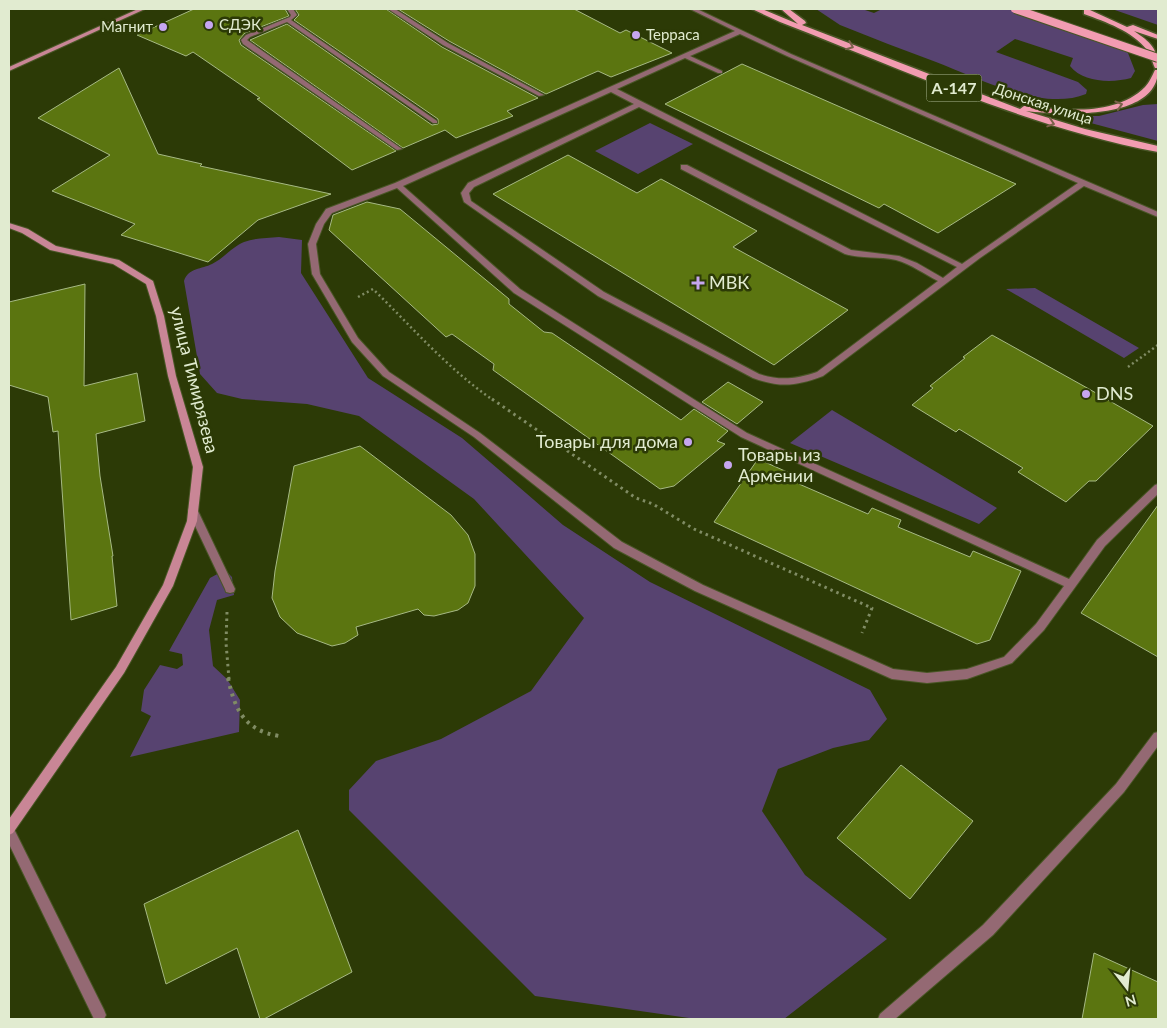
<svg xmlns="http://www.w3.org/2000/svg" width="1167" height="1028" font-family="Lato,sans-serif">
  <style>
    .green { fill: #574370 }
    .building { fill: #5b7510; stroke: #a6b984 }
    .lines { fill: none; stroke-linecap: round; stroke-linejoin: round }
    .lane-casing { stroke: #495626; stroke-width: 2 }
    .secondary-casing { stroke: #495626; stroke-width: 2 }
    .primary-casing { stroke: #495626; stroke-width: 3 }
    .path-far2 { stroke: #808c64; stroke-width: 2.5; stroke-dasharray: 2 3; stroke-linecap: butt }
    .path-far1 { stroke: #808c64; stroke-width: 3; stroke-dasharray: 2.5 4; stroke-linecap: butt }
    .path { stroke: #808c64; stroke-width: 4; stroke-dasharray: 3 5; stroke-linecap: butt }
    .lane { fill: #946973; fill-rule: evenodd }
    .secondary { fill: #c98696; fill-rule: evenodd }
    .primary { fill: #f29cb1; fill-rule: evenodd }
    .primary-bridge-casing { stroke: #495626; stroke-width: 10; stroke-linecap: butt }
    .primary-bridge { stroke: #f29cb1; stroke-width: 8 }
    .oneway { stroke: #7b614a }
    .poi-dot { fill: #c6a6f0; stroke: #2c3a06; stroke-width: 2 }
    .labels { text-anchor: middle; stroke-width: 5; stroke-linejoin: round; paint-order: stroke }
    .far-poi-label { font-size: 15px; fill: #e1ebd0; stroke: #2c3a06; text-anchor: start }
    .far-street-label { font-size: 15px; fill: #e1ebd0; stroke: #2c3a06 }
    .shield { fill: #2c3a06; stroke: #abb693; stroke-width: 1 }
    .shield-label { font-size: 16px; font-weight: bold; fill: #e1ebd0 }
    .poi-label { font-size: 18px; fill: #e1ebd0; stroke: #2c3a06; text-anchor: start }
    .street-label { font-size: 18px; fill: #e1ebd0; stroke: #2c3a06 }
  </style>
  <rect width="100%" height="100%" fill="#2c3a06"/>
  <path class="green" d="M 816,9 L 862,9 L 874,13 L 882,9 L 1010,9 L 1119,46 L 1128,53 L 1135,71 L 1131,78 C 1113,83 1083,83 1070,66 L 1073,58 L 1015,39 L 996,52 L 1078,82 L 1087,90 L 1086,94 C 1042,112 978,78 936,62 C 904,50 872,38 840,25 Z
    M 1112,9 L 1158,9 L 1158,25 Z
    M 1158,104 L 1158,141 L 1072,118 L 1075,116 L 1099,116 L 1143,105 Z
    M 650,123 L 693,144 L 638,174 L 595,151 Z
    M 279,237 L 302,240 L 301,273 L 368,378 L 462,438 L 563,525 L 650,582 L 870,690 L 887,719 L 869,740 L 833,748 L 778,769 L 762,811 L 805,875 L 887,939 L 784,1019 L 696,1019 L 535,996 L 349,810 L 349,790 L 376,761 L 441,739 L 531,691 L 584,618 L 474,499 L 359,416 L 307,404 L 242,399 L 217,393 L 200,374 L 184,281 C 188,268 202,269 212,264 C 224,258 232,247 244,242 C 255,238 267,238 279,237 Z
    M 1035,288 L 1139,348 L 1124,358 L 1006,289 Z
    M 832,410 L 997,508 L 979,524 L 790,443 Z
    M 221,572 L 227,572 L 232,577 L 234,595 L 217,600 L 209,630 L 213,666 L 227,679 L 240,700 L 239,732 L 130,757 L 151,716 L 141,711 L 144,690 L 160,665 L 177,669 L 183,665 L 182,654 L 169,651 L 210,578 Z"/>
  <path class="building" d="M 194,9 L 285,9 L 289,16 L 245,33 L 239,40 L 241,45 L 396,151 L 352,170 L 257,99 L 260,98 L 193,52 L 186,56 L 137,35 Z
    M 295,9 L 386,9 L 442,47 L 538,98 L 507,111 L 513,116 L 456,138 L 445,130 L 403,148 L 250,40 L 287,24 L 432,125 L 438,124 L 438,119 L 294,20 L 299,15 Z
    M 398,9 L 574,9 L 620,33 L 626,30 L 672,53 L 611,77 L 598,71 L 546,94 L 449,41 Z
    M 742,64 L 1016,184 L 938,233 L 884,204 L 879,208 L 665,104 Z
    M 119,68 L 158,154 L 202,164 L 200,166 L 331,194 L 258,220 L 208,262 L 121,235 L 135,224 L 52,191 L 110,155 L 38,118 Z
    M 568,155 L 637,193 L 661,179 L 757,231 L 733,247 L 848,310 L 774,365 L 493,194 Z
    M 367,202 L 400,209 L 509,299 L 509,304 L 544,332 L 552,333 L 681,420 L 694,409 L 728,431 L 717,441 L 725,444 L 674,486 L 660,489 L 493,370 L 494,364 L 452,334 L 446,337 L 329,230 L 333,215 Z
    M 85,284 L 84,386 L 137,373 L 145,421 L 96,434 L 100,476 L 113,556 L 112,556 L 117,606 L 71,620 L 58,431 L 53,432 L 48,397 L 9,385 L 9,302 Z
    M 992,335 L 1089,389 L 1153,426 L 1096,481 L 1089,481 L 1066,502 L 1018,472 L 1023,468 L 959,429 L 956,432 L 912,405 L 933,388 L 930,386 L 965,358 L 963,357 Z
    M 728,382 L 763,402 L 737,424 L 702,402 Z
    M 360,446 L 451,515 L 468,535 L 475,554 L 475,586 L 468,603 L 458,610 L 434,616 L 424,615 L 418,609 L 356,627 L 358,635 L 345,643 L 332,646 L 297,633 L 280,617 L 272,598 L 275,571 L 294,466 Z
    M 758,459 L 803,479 L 799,484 L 868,514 L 872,508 L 901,520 L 898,527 L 970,557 L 973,551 L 1021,571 L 990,640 L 977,644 L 714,522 Z
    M 1158,505 L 1158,657 L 1081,613 Z
    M 901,765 L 973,821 L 910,899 L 837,838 Z
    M 298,830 L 352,972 L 264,1019 L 260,1019 L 237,948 L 166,984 L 144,904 Z
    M 1094,953 L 1158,982 L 1158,1019 L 1082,1019 Z"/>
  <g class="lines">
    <g class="lane-casing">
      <path id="lane" d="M 287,9 L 293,9 L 297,15 L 291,20 L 437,121 L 437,123 L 433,123 L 287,22 L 250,37 L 247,40 L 402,149 L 397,150 L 243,44 L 241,40 L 246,35 L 290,17 L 291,15 Z
        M 388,9 L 395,9 L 448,43 L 544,95 L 539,96 L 443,45 Z
        M 690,9 L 697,9 L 791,54 L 1158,212 L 1158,217 L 1084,186 L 980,258 L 823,376 C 796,386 781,388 753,378 L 598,296 L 464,202 L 461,193 L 468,183 L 634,104 L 611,92 L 403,186 L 520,289 L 747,433 L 1069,579 L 1097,540 L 1155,485 L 1158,484 L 1158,494 L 1105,546 L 1044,630 L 1012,663 L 967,679 L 927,683 L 892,679 L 695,591 L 614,548 L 474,437 L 383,376 L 352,342 L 312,274 L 308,244 L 316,224 L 326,209 L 395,183 L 735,31 ZM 740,34 L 787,56 L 1078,183 L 962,264 L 617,89 L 685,58 L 718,73 L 722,73 L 722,71 L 690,56 ZM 639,107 L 957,267 L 943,278 L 917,263 L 899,256 L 851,250 L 687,165 L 681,165 L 681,169 L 845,254 C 862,259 879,256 896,260 C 911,264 924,274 938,281 L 817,372 C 796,379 780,381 759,374 L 604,292 L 471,201 L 469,193 L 474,187 ZM 397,188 L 514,293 L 741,437 L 1064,586 L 1036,624 L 1004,657 L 967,669 L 927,673 L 893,669 L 703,585 L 622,542 L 480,433 L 389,372 L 358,338 L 320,274 L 316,244 L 324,224 L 332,213 Z
        M 193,507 L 197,508 L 198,511 L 235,589 L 234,592 L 230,593 L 226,592 L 225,589 L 188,511 L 189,508 Z
        M 1158,732 L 1158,746 L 1124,792 L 993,935 L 895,1019 L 878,1019 L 880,1014 L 983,925 L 1116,784 L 1154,733 Z
        M 9,825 L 13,827 L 104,1010 L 106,1015 L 104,1019 L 94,1019 L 9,844 Z"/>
    </g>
    <g class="secondary-casing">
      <path id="secondary" d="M 138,9 L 145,9 L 9,71 L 9,67 Z
        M 9,223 L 28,229 L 56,246 L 119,260 L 153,281 L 164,316 L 176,376 L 203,467 L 197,521 L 173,586 L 124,673 L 13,833 L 9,835 L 9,819 L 116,667 L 163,585 L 187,521 L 193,467 L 168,376 L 156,316 L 146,284 L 113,264 L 50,250 L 22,233 L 9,228 Z"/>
    </g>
    <g class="primary-casing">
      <path id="primary" d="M 752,9 L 762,9 L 798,24 L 781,9 L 789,9 L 805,21 L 806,23 L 802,25 L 1020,109 L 1024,106 C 1062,110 1115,117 1145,87 C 1149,83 1152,76 1155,70 L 1158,70 C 1158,121 1060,115 1026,111 L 1085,129 L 1158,146 L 1158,152 C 1027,127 904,70 780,22 Z
        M 1084,10 L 1090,10 L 1127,27 L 1133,25 L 1158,35 L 1158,39 L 1134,31 C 1150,42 1158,48 1158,68 L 1155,68 C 1152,62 1151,55 1147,50 C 1132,31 1106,22 1084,14 Z"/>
    </g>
    <path class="path-far2" d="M 358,297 L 373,289 C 412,327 448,369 493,400
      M 1128,367 L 1158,345"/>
    <path class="path-far1" d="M 492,399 L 636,498 L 653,504 L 694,529 L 872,608 L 862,633
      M 227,612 L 226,643 L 229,679"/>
    <path class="path" d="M 228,678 C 235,710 244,730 279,736"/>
    <use href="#lane" class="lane"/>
    <use href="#secondary" class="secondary"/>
    <use href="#primary" class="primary"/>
    <g class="primary-bridge-casing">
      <path id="primary-bridge" d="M 1015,9 L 1158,58"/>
    </g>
    <use href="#primary-bridge" class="primary-bridge"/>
  </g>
  <defs><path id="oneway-chevron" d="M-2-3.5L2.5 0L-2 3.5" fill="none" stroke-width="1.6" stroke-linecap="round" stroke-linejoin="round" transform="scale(1.25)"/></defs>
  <g class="oneway">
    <use href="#oneway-chevron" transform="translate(850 46) rotate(22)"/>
    <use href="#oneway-chevron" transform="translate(1119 105) rotate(-17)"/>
    <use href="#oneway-chevron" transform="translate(1051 123) rotate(18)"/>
  </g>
  <g class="poi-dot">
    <circle cx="209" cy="25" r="5"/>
    <circle cx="163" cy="27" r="5"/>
    <circle cx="636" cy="35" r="5"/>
    <path d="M695.5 275.5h5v5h5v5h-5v5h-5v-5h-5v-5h5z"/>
    <circle cx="1086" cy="394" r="5"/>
    <circle cx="688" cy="442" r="5"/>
    <circle cx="728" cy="465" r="5"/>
  </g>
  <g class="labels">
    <g class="far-poi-label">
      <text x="219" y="30">СДЭК</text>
      <text x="153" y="32" text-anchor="end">Магнит</text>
      <text x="646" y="40">Терраса</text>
    </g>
    <g class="far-street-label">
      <text transform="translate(1043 104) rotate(18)" y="5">Донская улица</text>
    </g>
    <rect class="shield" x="926.5" y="74.5" width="55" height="27" rx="4"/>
    <g class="shield-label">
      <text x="954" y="94">А-147</text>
    </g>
    <g class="poi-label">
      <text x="709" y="289">МВК</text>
      <text x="1096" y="400">DNS</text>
      <text x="678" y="448" text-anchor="end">Товары для дома</text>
      <text x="738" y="461">Товары из<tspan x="738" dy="21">Армении</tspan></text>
    </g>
    <g class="street-label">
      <text transform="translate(194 380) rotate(76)" y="6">улица Тимирязева</text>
    </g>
  </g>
  <rect width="1167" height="1028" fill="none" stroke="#e1ebd0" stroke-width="20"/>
  <g transform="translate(1127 988) rotate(164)" stroke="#2c3a06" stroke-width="4" paint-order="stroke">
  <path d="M0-4L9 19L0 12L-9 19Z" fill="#e1ebd0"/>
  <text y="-8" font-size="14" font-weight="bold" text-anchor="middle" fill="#e1ebd0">N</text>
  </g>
</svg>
